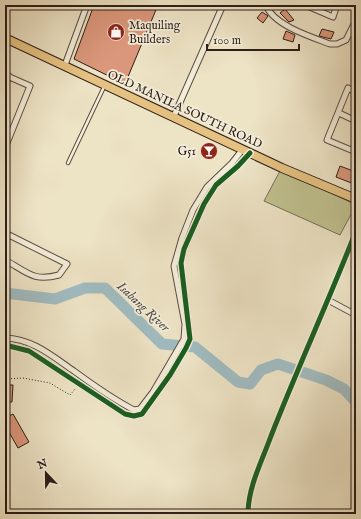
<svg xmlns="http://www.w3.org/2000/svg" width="361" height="519" font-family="'IM FELL English',serif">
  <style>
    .green { fill: #c0c18f; stroke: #766f54 }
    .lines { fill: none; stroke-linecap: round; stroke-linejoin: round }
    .river { stroke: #a0bbc0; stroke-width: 11 }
    .building { fill: #db977b; stroke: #2c1d18 }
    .lane-casing { stroke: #5c4e43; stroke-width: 4.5 }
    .street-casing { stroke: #5c4e43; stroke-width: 7 }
    .primary-casing { stroke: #2c1d18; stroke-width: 10 }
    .path { stroke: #2c1d18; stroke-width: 1; stroke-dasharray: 1 2; stroke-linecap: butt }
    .lane { stroke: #f3edd9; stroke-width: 2.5 }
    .street { stroke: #f3edd9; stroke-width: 5 }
    .primary { stroke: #e6c282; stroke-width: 8 }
    .cycleway-casing { stroke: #f3edd9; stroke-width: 8 }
    .cycleway { stroke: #1b5e20; stroke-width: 5 }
    .labels { text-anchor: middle; stroke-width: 3.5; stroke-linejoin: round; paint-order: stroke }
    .poi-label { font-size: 12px; fill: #2c1d18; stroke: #f3edd9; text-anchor: start }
    .street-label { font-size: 12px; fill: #2c1d18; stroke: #f3edd9 }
    .water-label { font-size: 13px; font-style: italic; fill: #4f4c4a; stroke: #f3edd9 }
  </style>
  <rect width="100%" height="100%" fill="#ede3c5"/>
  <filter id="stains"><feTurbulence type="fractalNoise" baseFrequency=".005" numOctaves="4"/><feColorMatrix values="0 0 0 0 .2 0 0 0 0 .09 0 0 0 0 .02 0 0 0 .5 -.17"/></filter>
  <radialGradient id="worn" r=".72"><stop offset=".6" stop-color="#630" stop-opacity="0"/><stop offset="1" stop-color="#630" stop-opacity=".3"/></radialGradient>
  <path class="green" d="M 281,169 L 356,205 L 340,235 L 264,201 Z"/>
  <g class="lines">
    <path class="river" d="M 5,293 L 55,299 L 85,288 L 105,288 L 162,344 L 195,347 L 238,382 L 250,384 L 261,370 L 278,364 L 326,380 L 344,389 L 356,402"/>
  </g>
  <path class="building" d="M 94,5 L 158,5 L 125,84 L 74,59 Z
    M 285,9 L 294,20 L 289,22 L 280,13 Z
    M 262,12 L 268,16 L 263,23 L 257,18 Z
    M 322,29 L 334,32 L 331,39 L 319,36 Z
    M 286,31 L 295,35 L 293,42 L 283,39 Z
    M 340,166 L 356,172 L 354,184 L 336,177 Z
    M 5,385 L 13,385 L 12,402 L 5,402 Z
    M 13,414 L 29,442 L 18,448 L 5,425 L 5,418 Z"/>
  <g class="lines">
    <g class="lane-casing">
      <path id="lane" d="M 68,163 L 104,87"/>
    </g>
    <g class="street-casing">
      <path id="street" d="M 266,5 C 273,25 311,37 330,44 L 337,44 L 346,40 L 356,20
        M 305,5 L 333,17 L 337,5
        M 350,33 L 356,36
        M 65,65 L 87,5
        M 5,75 L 30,86 L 5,148
        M 5,85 L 9,76
        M 356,92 L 348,88 L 327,140 L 356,152
        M 339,113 L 356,121
        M 174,116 L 223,5
        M 5,233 L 67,264 L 59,275 C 33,282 27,272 5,260
        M 328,300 L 356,315
        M 5,338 C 33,339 52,356 74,371 C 93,385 113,399 134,410 L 140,409 L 153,392 L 184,339 L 185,324 L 174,266 L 182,238 L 193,210 L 207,187 L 232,163 L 243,149
        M 5,345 L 29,351 L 125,414 L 134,416 L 142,414 L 170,375 L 186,348 L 190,339 L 181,263 L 184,249 L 204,204 L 216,185 L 238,166 L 250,153
        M 248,514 C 248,487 262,461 271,436 C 298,367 329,300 356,231"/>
    </g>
    <g class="primary-casing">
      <path id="primary" d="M 5,38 L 282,168 L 356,199"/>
    </g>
    <path class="path" d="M 5,379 L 23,378 L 50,383 L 70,395 L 76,388"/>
    <use href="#lane" class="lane"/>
    <use href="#street" class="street"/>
    <use href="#primary" class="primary"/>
    <g class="cycleway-casing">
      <path id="cycleway" d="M 5,345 L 29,351 L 125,414 L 134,416 L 142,414 L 170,375 L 186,348 L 190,339 L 181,263 L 184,249 L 204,204 L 216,185 L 238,166 L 250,153
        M 248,514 C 248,487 262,461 271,436 C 298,367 329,300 356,231"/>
    </g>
    <use href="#cycleway" class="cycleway"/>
  </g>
  <defs>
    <g id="shop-disc" transform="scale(0.9)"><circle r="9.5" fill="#8f2418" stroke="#f3edd9"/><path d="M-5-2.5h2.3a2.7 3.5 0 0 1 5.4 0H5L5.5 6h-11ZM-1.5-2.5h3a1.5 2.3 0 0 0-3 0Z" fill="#fff"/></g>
    <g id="bar-disc" transform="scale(0.9)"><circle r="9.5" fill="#8f2418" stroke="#f3edd9"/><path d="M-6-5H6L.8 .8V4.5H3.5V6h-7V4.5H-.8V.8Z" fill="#fff"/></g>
  </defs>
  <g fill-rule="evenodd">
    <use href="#shop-disc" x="116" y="32"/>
    <use href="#bar-disc" x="209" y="151"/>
  </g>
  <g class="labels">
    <g class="poi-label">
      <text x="129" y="29">Maquiling<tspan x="129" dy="14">Builders</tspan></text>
      <text x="196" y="155" text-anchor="end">G51</text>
    </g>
    <g class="street-label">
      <text transform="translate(185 109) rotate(25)" y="4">OLD MANILA SOUTH ROAD</text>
    </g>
    <g class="water-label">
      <text transform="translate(144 306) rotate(43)" y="5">Isabang River</text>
    </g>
  </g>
  <rect width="361" height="519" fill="none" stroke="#ede3c5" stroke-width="20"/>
  <rect x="6" y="6" width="349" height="507" fill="none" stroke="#2c1d18" stroke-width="2"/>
  <rect x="10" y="10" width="341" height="499" fill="none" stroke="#2c1d18"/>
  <g transform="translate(46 473) rotate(338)" stroke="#f3edd9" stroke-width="3" paint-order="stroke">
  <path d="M0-3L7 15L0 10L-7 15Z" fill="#2c1d18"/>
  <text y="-6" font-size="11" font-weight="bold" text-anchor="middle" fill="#2c1d18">N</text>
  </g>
  <path d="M207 44v6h92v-6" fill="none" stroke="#2c1d18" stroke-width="2"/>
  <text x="213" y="44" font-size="12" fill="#2c1d18" stroke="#f3edd9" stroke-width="3" paint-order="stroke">100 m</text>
  <rect width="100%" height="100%" filter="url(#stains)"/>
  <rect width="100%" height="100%" fill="url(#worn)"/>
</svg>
